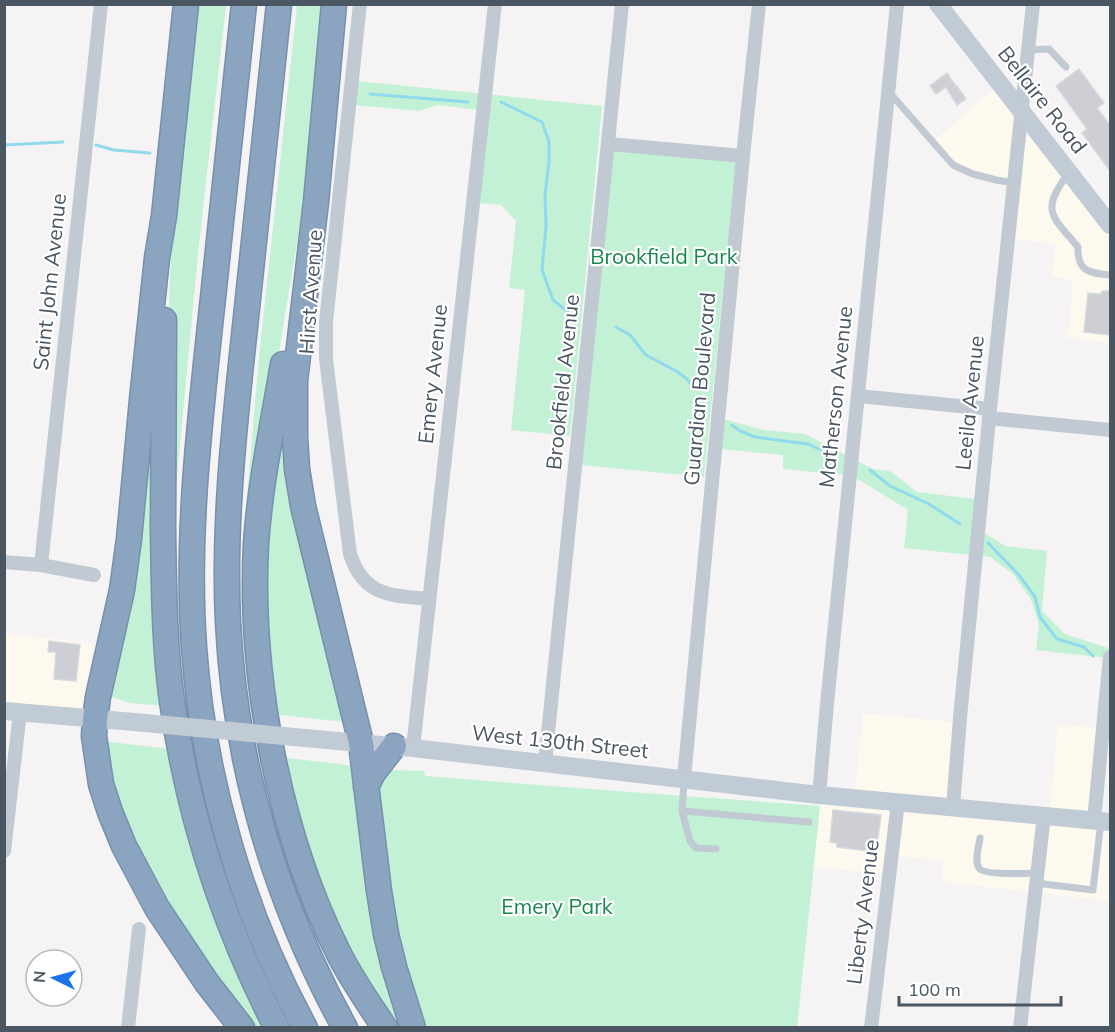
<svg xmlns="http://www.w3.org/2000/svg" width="1115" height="1032" font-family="Mulish,sans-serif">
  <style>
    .commercial { fill: #fdf9ef }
    .green { fill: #c3f1d5 }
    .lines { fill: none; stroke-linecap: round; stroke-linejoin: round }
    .stream { stroke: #90daee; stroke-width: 3 }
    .building { fill: #cdcfd5; stroke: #d7d9de; stroke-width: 1.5 }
    .highway-casing { stroke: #7690ad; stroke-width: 27 }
    .lane { stroke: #c1cad2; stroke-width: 7 }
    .street { stroke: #c1cad2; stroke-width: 14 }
    .secondary { stroke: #c1cbd6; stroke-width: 18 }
    .highway { stroke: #8ba5c1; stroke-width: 24 }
    .secondary-bridge { stroke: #c1cbd6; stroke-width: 18 }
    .labels { text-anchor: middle; stroke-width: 4.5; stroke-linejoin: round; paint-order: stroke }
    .street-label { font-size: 21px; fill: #4a5661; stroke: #fff }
    .park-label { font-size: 21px; fill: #17864f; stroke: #fff }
  </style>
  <rect width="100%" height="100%" fill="#f5f3f3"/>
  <path class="commercial" d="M 1004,80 L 1110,217 L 1110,343 L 1068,338 L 1073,280 L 1052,277 L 1055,244 L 1006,238 L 1012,181 L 974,172 L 955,163 L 936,139 Z
    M 5,634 L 94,643 L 88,682 L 83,724 L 5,716 Z
    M 863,713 L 962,723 L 957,802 L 1050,811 L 1058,724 L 1099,728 L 1091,823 L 1110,826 L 1110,901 L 942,882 L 943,861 L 895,856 L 894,875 L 814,867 L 820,798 L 854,801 Z"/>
  <path class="green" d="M 194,5 L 226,5 L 198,254 L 176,487 L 169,486 L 169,303 L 174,194 Z
    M 297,5 L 326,5 L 306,183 L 300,225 L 253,508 L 246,508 L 259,357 Z
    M 357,81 L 602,106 L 570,436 L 511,430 L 525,290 L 509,288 L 516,221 L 501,205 L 477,203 L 487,111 L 438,105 L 419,111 L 354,105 Z
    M 612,149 L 736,161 L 704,477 L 581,465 Z
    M 292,338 L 288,413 L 345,722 L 272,714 L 262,564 Z
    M 151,364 L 165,706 L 130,703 L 106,695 Z
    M 723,419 L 764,430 L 805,434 L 873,469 L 890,471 L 917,492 L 975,499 L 972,525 L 1005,546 L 1047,551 L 1042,611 L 1065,634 L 1108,648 L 1108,658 L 1036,650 L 1039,625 L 1031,600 L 1014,575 L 990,557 L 904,548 L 908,510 L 853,476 L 783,469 L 783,455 L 720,449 Z
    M 101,741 L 170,749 L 265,1027 L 249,1027 L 133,853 Z
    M 279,757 L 355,766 L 407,1027 L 392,1027 L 330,916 Z
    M 389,770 L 424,771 L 425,776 L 576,788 L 820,806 L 797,1027 L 425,1027 L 404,971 L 375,793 L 379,778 Z"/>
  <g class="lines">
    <path class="stream" d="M 370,94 L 468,102
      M 501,102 L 542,122 L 549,142 L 549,162 L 545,195 L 546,226 L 542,270 L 553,300 L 572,315
      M 4,145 L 63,142
      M 96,145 L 114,150 L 150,153
      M 616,327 L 630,335 L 646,355 L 676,371 L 686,378 L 692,385
      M 732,425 L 740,431 L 755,437 L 808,444 L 832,455
      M 870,470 L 890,486 L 929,504 L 960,524
      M 988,543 L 1019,575 L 1035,597 L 1040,617 L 1057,639 L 1084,647 L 1093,656"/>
  </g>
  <path class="building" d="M 1079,69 L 1104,103 L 1097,108 L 1110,125 L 1110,171 L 1082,133 L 1087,129 L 1056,86 Z
    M 947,73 L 956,86 L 957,86 L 966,99 L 957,105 L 946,87 L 936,94 L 930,86 Z
    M 1102,291 L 1110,291 L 1110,335 L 1084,332 L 1088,293 L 1101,294 Z
    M 49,641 L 80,645 L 76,681 L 54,679 L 56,652 L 48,652 Z
    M 833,810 L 881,815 L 876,852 L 837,847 L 837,843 L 830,842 Z"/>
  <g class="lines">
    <g class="highway-casing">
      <path id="highway" d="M 186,4 L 164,216 L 157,258 L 142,400 L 129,539 L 122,590 L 98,697 L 95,719 L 94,736 L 101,784 L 110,812 L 124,846 L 157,908 L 207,983 L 242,1028
        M 244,4 C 234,105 223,206 212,307 C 200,420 186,534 194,647 C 203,777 242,913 305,1028
        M 279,4 C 269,106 258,207 247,308 C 236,412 223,517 228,622 C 235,765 276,902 345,1028
        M 334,4 L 316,202 L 295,381 L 295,437 L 297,469 L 303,506 L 361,743 L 379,891 L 386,934 L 394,967 L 413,1028
        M 164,320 C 164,390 163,459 163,529 C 164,586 164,644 172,701 C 188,814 224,926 277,1028
        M 283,364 C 273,424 260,484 256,544 C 249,677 279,835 339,954 C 352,980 369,1004 385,1028
        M 366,787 L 373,773 L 394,746"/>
    </g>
    <path class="lane" d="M 1028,50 L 1049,49 L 1066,67
      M 890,93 L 953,165 L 973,174 L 996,180 L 1014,183
      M 1068,174 C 1040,211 1052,216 1078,247 C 1077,272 1090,273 1110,275
      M 684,782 L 682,811 L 809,822
      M 682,811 L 690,841 L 696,848 L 716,849
      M 980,838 C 979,846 974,861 979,868 C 984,876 1027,873 1037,873
      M 1036,883 L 1093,890 L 1101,821"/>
    <path class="street" d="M 360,4 L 326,322 L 326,359 L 350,554 C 364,597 391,595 429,599
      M 609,144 L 743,156
      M 858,396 L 990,409
      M 989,418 L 1110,430
      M 4,562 L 41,565 L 94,575
      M 41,565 L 101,4
      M 413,748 L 495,4
      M 545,763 L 622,4
      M 684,778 L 743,156 L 759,4
      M 819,795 L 827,704 L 897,4
      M 953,807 L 960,718 L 990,409 L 1033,4
      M 1094,820 L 1110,657
      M 4,851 L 20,712
      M 128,1028 L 139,929
      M 871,1028 L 898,802
      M 1020,1028 L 1044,815"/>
    <path class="secondary" d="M 938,4 L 1110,225
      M 4,711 L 134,722
      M 316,739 L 413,748 L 819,795 L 1110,822"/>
    <use href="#highway" class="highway"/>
    <path class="secondary-bridge" d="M 134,722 L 316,739"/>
  </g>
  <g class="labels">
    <g class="street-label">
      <text transform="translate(1042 100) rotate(52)" y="7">Bellaire Road</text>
      <text transform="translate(50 282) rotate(-84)" y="7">Saint John Avenue</text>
      <text transform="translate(311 292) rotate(-86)" y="7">Hirst Avenue</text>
      <text transform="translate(433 374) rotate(-84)" y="7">Emery Avenue</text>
      <text transform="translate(563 382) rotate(-84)" y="7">Brookfield Avenue</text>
      <text transform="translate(700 389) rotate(-85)" y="7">Guardian Boulevard</text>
      <text transform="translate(836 397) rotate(-84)" y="7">Matherson Avenue</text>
      <text transform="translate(970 403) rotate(-84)" y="7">Leeila Avenue</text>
      <text transform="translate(560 742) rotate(6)" y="7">West 130th Street</text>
      <text transform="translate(863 912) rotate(-83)" y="7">Liberty Avenue</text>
    </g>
    <g class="park-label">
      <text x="664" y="264">Brookfield Park</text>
      <text x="557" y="914">Emery Park</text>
    </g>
  </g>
  <rect width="1115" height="1032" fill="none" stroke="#4a5661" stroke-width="12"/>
  <g transform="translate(54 978) rotate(275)"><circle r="28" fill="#ffffff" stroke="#b7bbc0" stroke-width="1.5"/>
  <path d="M0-4.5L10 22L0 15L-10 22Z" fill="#1a73e8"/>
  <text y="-9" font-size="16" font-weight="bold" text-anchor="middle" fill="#4a5661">N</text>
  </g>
  <path d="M899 996v9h162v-9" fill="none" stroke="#4a5661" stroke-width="3"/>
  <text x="908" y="996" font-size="18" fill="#4a5661" stroke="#ffffff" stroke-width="4.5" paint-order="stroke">100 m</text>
</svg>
